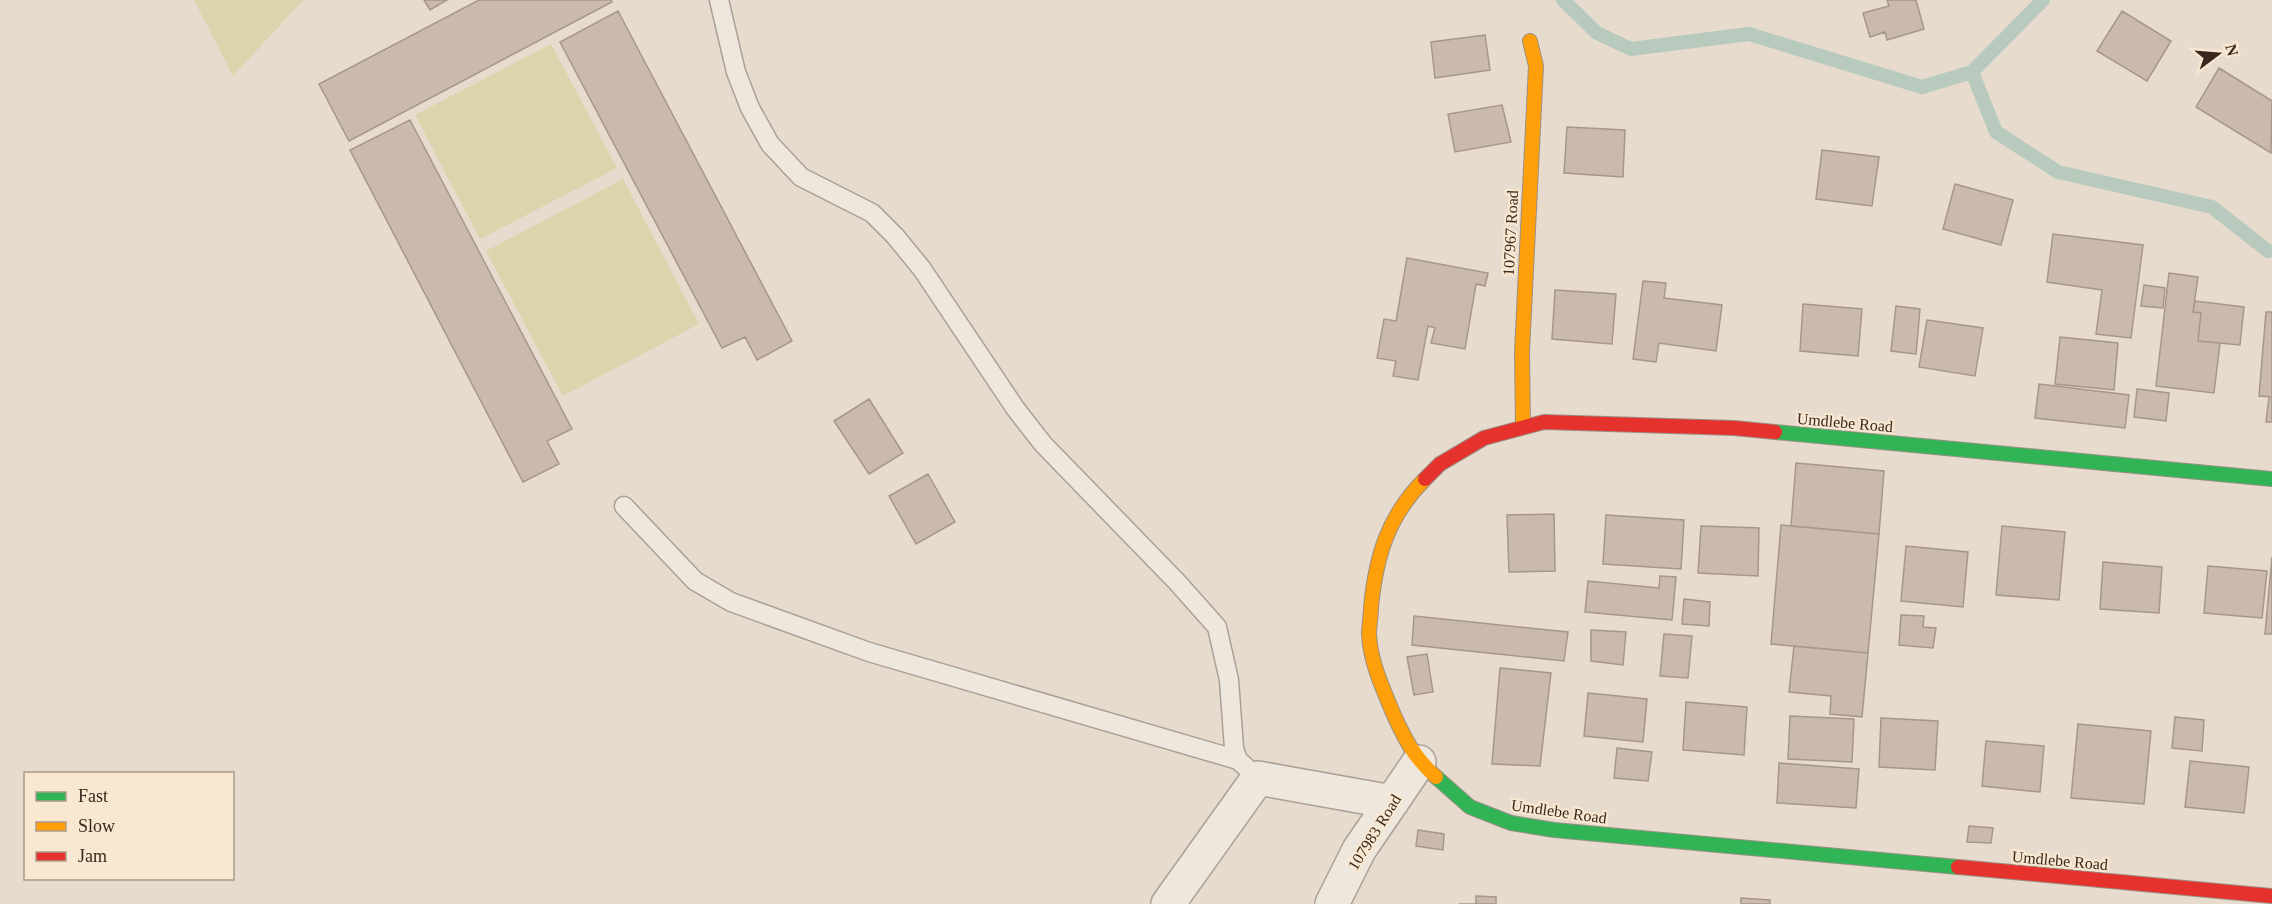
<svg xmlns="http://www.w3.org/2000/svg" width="2272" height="904" font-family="Georgia,serif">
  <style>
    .green { fill: #dad5ad }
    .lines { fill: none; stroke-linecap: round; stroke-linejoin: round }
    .stream { stroke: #b8cabd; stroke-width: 14 }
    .building { fill: #cab9ad; stroke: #a7968b; stroke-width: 1.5 }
    .lane-casing { stroke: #aba095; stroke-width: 21 }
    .street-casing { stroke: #aba095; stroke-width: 36 }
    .fast-casing { stroke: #9b9086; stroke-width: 16 }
    .slow-casing { stroke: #9b9086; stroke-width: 16 }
    .jam-casing { stroke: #9b9086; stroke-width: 16 }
    .lane { stroke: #eee7de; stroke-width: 18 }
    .street { stroke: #eee7de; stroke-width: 33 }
    .fast { stroke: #30b455; stroke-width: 14 }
    .slow { stroke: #ff9f0a; stroke-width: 14 }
    .jam { stroke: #e5322d; stroke-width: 14 }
    .labels { text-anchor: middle; stroke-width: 4.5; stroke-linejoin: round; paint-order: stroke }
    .street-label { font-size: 16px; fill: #3b281d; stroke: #f8e8d1 }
  </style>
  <rect width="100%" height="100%" fill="#e6dbcc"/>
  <path class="green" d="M 194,0 L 303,0 L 233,76 Z
    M 551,44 L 617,168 L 480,239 L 415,115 Z
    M 623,179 L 699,324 L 563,396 L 486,251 Z"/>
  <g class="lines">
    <path class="stream" d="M 1563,0 L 1597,33 L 1631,49 L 1749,34 L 1922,87 L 1972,72 L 2043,0
      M 1972,72 L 1996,132 L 2058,172 L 2212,207 L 2268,251"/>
  </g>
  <path class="building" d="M 424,0 L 447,0 L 430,10 Z
    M 479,0 L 611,0 L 612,2 L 349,141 L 319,84 Z
    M 1887,0 L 1916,0 L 1924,29 L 1887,40 L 1885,32 L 1870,37 L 1863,13 L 1889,6 Z
    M 618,11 L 792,341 L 757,360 L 745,337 L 722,348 L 560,42 Z
    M 2122,11 L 2171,41 L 2147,81 L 2097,51 Z
    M 1485,35 L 1490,70 L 1435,78 L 1431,42 Z
    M 2219,68 L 2272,101 L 2271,153 L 2196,107 Z
    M 1502,105 L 1511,142 L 1455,152 L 1448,114 Z
    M 410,120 L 572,429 L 547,441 L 559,464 L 523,482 L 350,150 Z
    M 1567,127 L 1625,130 L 1623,177 L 1564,173 Z
    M 1822,150 L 1879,157 L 1872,206 L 1816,199 Z
    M 1955,184 L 2013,200 L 2001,245 L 1943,229 Z
    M 2053,234 L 2143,245 L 2131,338 L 2096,334 L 2102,290 L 2047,282 Z
    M 1407,258 L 1488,273 L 1485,286 L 1476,284 L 1465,349 L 1431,343 L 1435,328 L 1428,326 L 1418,380 L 1393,376 L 1396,361 L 1377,358 L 1384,319 L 1396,321 Z
    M 2169,273 L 2198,277 L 2193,312 L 2201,313 L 2198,341 L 2220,343 L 2214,393 L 2156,386 Z
    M 1643,281 L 1666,283 L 1664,298 L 1722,305 L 1716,351 L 1659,343 L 1656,362 L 1633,359 Z
    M 2144,285 L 2165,288 L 2163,308 L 2141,306 Z
    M 1555,290 L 1616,294 L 1612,344 L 1552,339 Z
    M 2195,301 L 2244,307 L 2240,345 L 2198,341 L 2201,313 L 2193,312 Z
    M 1803,304 L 1862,309 L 1858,356 L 1800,351 Z
    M 1896,306 L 1920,309 L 1916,354 L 1891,351 Z
    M 2266,312 L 2272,312 L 2272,397 L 2259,396 Z
    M 1927,320 L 1983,328 L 1975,376 L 1919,367 Z
    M 2060,337 L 2118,343 L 2114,390 L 2055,384 Z
    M 2039,384 L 2129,395 L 2125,428 L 2035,418 Z
    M 2137,389 L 2169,393 L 2166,421 L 2134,417 Z
    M 2269,397 L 2272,397 L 2272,422 L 2266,422 Z
    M 869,399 L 903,453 L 869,474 L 834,421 Z
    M 1796,463 L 1884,471 L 1879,534 L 1791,526 Z
    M 928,474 L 955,522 L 916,544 L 889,496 Z
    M 1554,514 L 1555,571 L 1509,572 L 1507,515 Z
    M 1606,515 L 1684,520 L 1681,569 L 1603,564 Z
    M 1781,525 L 1879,534 L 1868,653 L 1771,644 Z
    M 1701,526 L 1759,528 L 1758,576 L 1698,573 Z
    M 2002,526 L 2065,532 L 2059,600 L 1996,595 Z
    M 1906,546 L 1968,552 L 1963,607 L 1901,601 Z
    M 2272,557 L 2272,634 L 2265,634 Z
    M 2103,562 L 2162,567 L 2159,613 L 2100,609 Z
    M 2208,566 L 2267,571 L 2262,618 L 2204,613 Z
    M 1660,576 L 1676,577 L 1672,620 L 1585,612 L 1588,581 L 1659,588 Z
    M 1684,599 L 1710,602 L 1709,626 L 1682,624 Z
    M 1901,615 L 1924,616 L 1923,627 L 1936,628 L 1933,648 L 1899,645 Z
    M 1414,616 L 1568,632 L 1564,661 L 1412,645 Z
    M 1591,630 L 1626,632 L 1623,665 L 1591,661 Z
    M 1664,634 L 1692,636 L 1688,678 L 1660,676 Z
    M 1794,646 L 1868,653 L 1862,717 L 1830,714 L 1831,696 L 1789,692 Z
    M 1427,654 L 1433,692 L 1414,695 L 1407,657 Z
    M 1500,668 L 1551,673 L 1540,766 L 1492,764 Z
    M 1588,693 L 1647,699 L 1643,742 L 1584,736 Z
    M 1686,702 L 1747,707 L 1744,755 L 1683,750 Z
    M 1790,716 L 1854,719 L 1852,762 L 1788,759 Z
    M 2175,717 L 2204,720 L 2202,751 L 2172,748 Z
    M 1881,718 L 1938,721 L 1935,770 L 1879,767 Z
    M 2078,724 L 2151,731 L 2144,804 L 2071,798 Z
    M 1986,741 L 2044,746 L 2040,792 L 1982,786 Z
    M 1617,748 L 1652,752 L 1648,781 L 1614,778 Z
    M 2190,761 L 2249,767 L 2244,813 L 2185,807 Z
    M 1779,763 L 1859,769 L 1856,808 L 1777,803 Z
    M 1969,826 L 1993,828 L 1991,843 L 1967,842 Z
    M 1418,830 L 1444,834 L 1443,850 L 1416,846 Z
    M 1476,896 L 1496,897 L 1496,904 L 1459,904 L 1476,904 Z
    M 1741,898 L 1770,900 L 1770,904 L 1741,904 Z"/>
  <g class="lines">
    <g class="lane-casing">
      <path id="lane" d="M 719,0 L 736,72 L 750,108 L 770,144 L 801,177 L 872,213 L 895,236 L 922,269 L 1015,408 L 1043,444 L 1177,582 L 1217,627 L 1229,680 L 1234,748 L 1238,760 L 1258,778
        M 624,506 L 695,581 L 731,602 L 869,652 L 1238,760"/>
    </g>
    <g class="street-casing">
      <path id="street" d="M 1168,904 L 1258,778 L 1392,802
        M 1332,904 L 1359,850 L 1419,762"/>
    </g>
    <g class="fast-casing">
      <path id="fast" d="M 1775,432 L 2272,479
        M 1436,777 L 1470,807 L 1511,823 L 1554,830 L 1958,867"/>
    </g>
    <g class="slow-casing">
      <path id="slow" d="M 1523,427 L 1522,352 L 1536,66 L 1530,41
        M 1425,479 C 1388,516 1376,556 1371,607 C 1371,616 1369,626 1369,634 C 1370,661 1383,689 1393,713 C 1405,740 1414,757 1436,777"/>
    </g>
    <g class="jam-casing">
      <path id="jam" d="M 1425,479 L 1440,464 L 1484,438 L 1544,422 L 1734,428 L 1775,432
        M 1958,867 L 2272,896"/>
    </g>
    <use href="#lane" class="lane"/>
    <use href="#street" class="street"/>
    <use href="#fast" class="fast"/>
    <use href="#slow" class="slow"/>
    <use href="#jam" class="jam"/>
  </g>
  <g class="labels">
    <g class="street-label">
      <text transform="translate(1510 233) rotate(-87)" y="6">107967 Road</text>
      <text transform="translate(1845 422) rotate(5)" y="6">Umdlebe Road</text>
      <text transform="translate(1559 811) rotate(8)" y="6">Umdlebe Road</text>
      <text transform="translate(1374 832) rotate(-58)" y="6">107983 Road</text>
      <text transform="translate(2060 860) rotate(5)" y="6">Umdlebe Road</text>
    </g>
  </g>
  <rect x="24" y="772" width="210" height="108" fill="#f8e8d1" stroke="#ac9b89" stroke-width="1.5"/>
  <rect x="36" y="792" width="30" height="9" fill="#30b455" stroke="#ac9b89" stroke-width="1.5"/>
  <text x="78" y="802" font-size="18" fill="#3b281d">Fast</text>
  <rect x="36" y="822" width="30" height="9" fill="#ff9f0a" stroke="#ac9b89" stroke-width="1.5"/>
  <text x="78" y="832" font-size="18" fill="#3b281d">Slow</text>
  <rect x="36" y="852" width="30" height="9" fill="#e5322d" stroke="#ac9b89" stroke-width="1.5"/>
  <text x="78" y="862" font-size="18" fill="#3b281d">Jam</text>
  <g transform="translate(2218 54) rotate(74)" stroke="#f8e8d1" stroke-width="4.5" paint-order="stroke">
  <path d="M0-4.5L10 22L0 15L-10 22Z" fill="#3b281d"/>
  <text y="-9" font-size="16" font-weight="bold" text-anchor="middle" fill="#3b281d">N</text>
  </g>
</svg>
